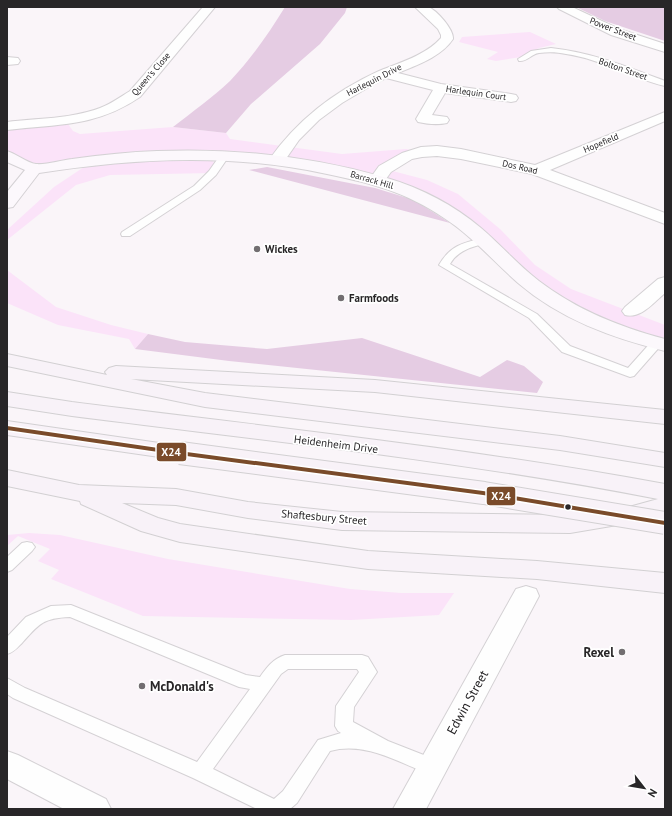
<svg xmlns="http://www.w3.org/2000/svg" width="672" height="816" font-family="'PT Sans',sans-serif">
  <style>
    .green { fill: #fbe3f9 }
    .forest { fill: #e5cce3 }
    .lines { fill: none; stroke-linecap: round; stroke-linejoin: round }
    .lane-casing { stroke: #d4d1d4; stroke-width: 2 }
    .street-casing { stroke: #d4d1d4; stroke-width: 2 }
    .secondary-casing { stroke: #d4d1d4; stroke-width: 2 }
    .primary-casing { stroke: #d2d0d2; stroke-width: 2 }
    .lane { fill: #fefefe; fill-rule: evenodd }
    .street { fill: #fefefe; fill-rule: evenodd }
    .secondary { fill: #fcf8fc; fill-rule: evenodd }
    .primary { fill: #f8f2f8; fill-rule: evenodd }
    .primary-bridge-casing { stroke: #d2d0d2; stroke-width: 24; stroke-linecap: butt }
    .primary-bridge { stroke: #f8f2f8; stroke-width: 22 }
    .bus-1-casing { stroke: #fff; stroke-width: 3 }
    .bus-1 { fill: #7a4b2a; fill-rule: evenodd }
    .poi-dot { fill: #726e71; stroke: #fff; stroke-width: 1.5 }
    .bus-dot { fill: #282628; stroke: #fff; stroke-width: 1.5 }
    .labels { text-anchor: middle; stroke-width: 3.5; stroke-linejoin: round; paint-order: stroke }
    .far-street-label { font-size: 9px; fill: #282628; stroke: #fff }
    .poi-label { font-size: 11px; font-weight: bold; fill: #282628; stroke: #fff; text-anchor: start }
    .street-label { font-size: 11px; fill: #282628; stroke: #fff }
    .near-poi-label { font-size: 13px; font-weight: bold; fill: #282628; stroke: #fff; text-anchor: end }
    .near-street-label { font-size: 13px; fill: #282628; stroke: #fff }
    .line-badge { stroke: #fff; stroke-width: 1.5 }
    .badge-label { font-size: 11px; text-anchor: middle; font-weight: bold; fill: #fff }
  </style>
  <rect width="100%" height="100%" fill="#faf5f9"/>
  <path class="green" d="M 530,32 L 556,44 L 539,48 L 521,57 L 496,61 L 487,59 L 498,52 L 459,42 L 462,37 Z
    M 66,121 L 73,131 L 80,134 L 173,127 L 226,133 L 230,139 L 342,154 L 406,149 L 421,152 L 385,169 L 427,180 L 458,194 L 500,229 L 535,265 L 571,289 L 665,325 L 665,345 L 578,316 L 478,236 L 388,183 L 224,156 L 34,169 L 7,156 L 7,126 Z
    M 190,160 L 212,161 L 218,166 L 213,173 L 110,175 L 76,185 L 7,240 L 7,230 L 54,187 L 87,165 L 134,161 Z
    M 7,270 L 56,307 L 111,325 L 148,334 L 135,349 L 129,339 L 58,325 L 7,303 Z
    M 29,533 L 60,535 L 168,559 L 350,589 L 401,593 L 454,593 L 439,615 L 351,620 L 143,616 L 51,579 L 59,570 L 38,561 L 50,549 L 18,536 L 7,546 L 7,535 Z"/>
  <path class="forest" d="M 285,7 L 347,7 L 345,13 L 320,44 L 251,104 L 226,133 L 173,127 C 192,112 212,98 230,81 C 251,59 269,33 285,7 Z
    M 576,7 L 664,7 L 665,8 L 665,41 L 605,21 Z
    M 267,167 L 375,188 L 414,200 L 450,223 L 249,170 Z
    M 148,334 L 185,342 L 267,349 L 362,338 L 480,377 L 507,360 L 524,366 L 543,382 L 537,393 L 229,361 L 135,349 Z"/>
  <g class="lines">
    <g class="lane-casing">
      <path id="lane" d="M 551,48 C 591,52 628,67 665,81 L 665,86 C 631,78 601,59 566,54 C 557,52 548,52 539,53 C 531,54 527,62 519,61 L 518,59 L 531,51 Z
        M 224,153 L 229,156 L 216,175 L 200,190 L 130,236 L 122,236 L 121,234 L 122,232 L 194,186 L 209,171 L 221,154 Z
        M 483,238 L 488,241 L 487,243 C 472,247 458,250 450,264 L 537,314 L 570,346 L 628,368 L 653,340 L 661,340 L 663,343 L 634,376 L 630,377 L 562,352 L 529,318 L 439,265 C 450,246 462,243 483,238 Z
        M 27,542 L 32,543 L 35,547 L 32,551 L 12,570 L 7,572 L 7,557 L 22,543 Z
        M 71,605 L 246,675 L 260,677 C 267,667 273,659 285,655 L 362,655 L 368,657 L 377,672 L 354,707 L 353,722 L 388,741 L 439,761 L 441,767 L 439,773 L 432,775 C 399,763 366,741 330,751 L 297,803 L 290,809 L 257,809 L 193,778 L 13,698 L 7,694 L 7,678 L 25,688 L 197,762 L 250,689 L 239,687 L 70,617 C 43,618 39,624 22,643 C 17,648 14,652 7,654 L 7,637 L 26,617 L 51,606 ZM 288,669 L 357,669 L 359,672 L 336,706 L 335,726 L 338,731 L 341,733 L 318,740 L 283,791 L 274,799 L 213,769 L 281,674 Z"/>
    </g>
    <g class="street-casing">
      <path id="street" d="M 203,7 L 215,7 L 140,97 C 96,127 58,124 7,130 L 7,122 C 37,118 71,119 100,108 C 111,104 120,97 130,91 Z
        M 415,7 C 419,7 425,6 428,7 C 437,10 454,30 453,39 C 441,57 417,65 398,73 L 441,84 L 511,94 L 516,95 L 518,98 L 516,101 L 511,102 L 445,93 L 432,115 L 447,117 L 449,120 L 447,123 C 438,125 427,124 418,122 L 416,119 L 433,90 L 386,78 L 374,84 L 342,103 L 319,120 L 299,140 L 283,163 L 277,165 L 271,163 L 269,160 C 297,120 335,91 379,71 C 399,63 426,55 441,38 L 441,35 L 438,29 Z
        M 557,7 L 572,7 L 619,29 L 665,44 L 665,52 L 611,35 L 559,9 Z
        M 7,57 L 18,58 L 20,61 L 18,64 L 7,65 Z
        M 665,112 L 665,121 L 550,170 L 665,213 L 665,224 L 532,174 L 461,159 L 437,156 L 422,157 L 412,159 L 391,172 L 383,183 L 377,185 L 371,183 L 369,180 L 379,166 L 402,153 L 421,147 L 437,146 L 461,149 L 535,165 Z
        M 665,277 L 665,293 C 653,303 641,319 625,315 L 622,311 L 625,307 L 658,279 Z
        M 526,586 L 536,589 L 539,596 L 426,809 L 393,809 L 516,589 Z
        M 7,751 L 18,755 L 106,799 L 111,809 L 64,809 L 7,779 Z"/>
    </g>
    <g class="secondary-casing">
      <path id="secondary" d="M 7,151 C 17,154 27,163 36,164 C 46,165 62,160 72,159 C 100,155 129,152 157,151 C 235,148 312,156 387,178 C 421,188 454,205 481,228 C 501,245 518,265 539,281 C 577,310 620,327 665,339 L 665,351 C 612,338 560,319 518,283 C 493,261 472,236 444,218 C 406,192 371,183 327,174 C 232,153 135,158 39,173 L 13,207 L 7,208 L 7,192 L 25,170 L 7,162 Z"/>
    </g>
    <g class="primary-casing">
      <path id="primary" d="M 7,354 L 107,375 L 105,372 L 109,368 L 116,366 L 375,380 L 665,410 L 665,424 L 375,392 L 131,379 L 205,393 L 560,436 L 665,453 L 665,467 L 560,450 L 205,407 L 7,366 Z
        M 7,392 L 72,402 C 270,427 469,448 665,484 L 665,513 L 629,523 L 570,533 L 342,530 L 248,518 L 176,505 L 122,503 L 158,518 L 180,524 L 368,551 L 537,561 L 665,573 L 665,593 L 537,579 L 368,569 L 180,542 L 141,531 L 81,504 L 80,501 L 7,486 L 7,470 L 79,485 L 176,489 L 248,502 L 342,512 L 570,515 L 629,507 L 658,499 C 464,461 268,441 72,416 L 7,406 Z
        M 7,421 L 180,446 L 188,448 L 192,453 L 188,458 L 180,460 L 7,435 Z"/>
    </g>
    <use href="#lane" class="lane"/>
    <use href="#street" class="street"/>
    <use href="#secondary" class="secondary"/>
    <use href="#primary" class="primary"/>
    <g class="primary-bridge-casing">
      <path id="primary-bridge" d="M 180,453 L 484,493 L 665,523"/>
    </g>
    <use href="#primary-bridge" class="primary-bridge"/>
    <g class="bus-1-casing">
      <path id="bus-1" d="M 7,426 L 179,451 L 483,491 L 665,521 L 665,525 L 483,495 L 179,455 L 7,430 Z"/>
    </g>
    <use href="#bus-1" class="bus-1"/>
  </g>
  <g class="poi-dot">
    <circle cx="257" cy="249" r="4"/>
    <circle cx="341" cy="298" r="4"/>
    <circle cx="622" cy="652" r="4"/>
    <circle cx="142" cy="686" r="4"/>
  </g>
  <circle class="bus-dot" cx="568" cy="507" r="3.5"/>
  <g class="labels">
    <g class="far-street-label">
      <text transform="translate(613 29) rotate(21)" y="3">Power Street</text>
      <text transform="translate(623 69) rotate(19)" y="3">Bolton Street</text>
      <text transform="translate(151 74) rotate(-49)" y="3">Queen's Close</text>
      <text transform="translate(374 80) rotate(-27)" y="3">Harlequin Drive</text>
      <text transform="translate(476 93) rotate(8)" y="3">Harlequin Court</text>
      <text transform="translate(601 143) rotate(-23)" y="3">Hopefield</text>
      <text transform="translate(520 167) rotate(13)" y="3">Dos Road</text>
      <text transform="translate(372 180) rotate(16)" y="3">Barrack Hill</text>
    </g>
    <g class="poi-label">
      <text x="265" y="253">Wickes</text>
      <text x="349" y="302">Farmfoods</text>
    </g>
    <g class="street-label">
      <text transform="translate(336 444) rotate(7)" y="4">Heidenheim Drive</text>
      <text transform="translate(324 517) rotate(5)" y="4">Shaftesbury Street</text>
    </g>
    <g class="near-poi-label">
      <text x="614" y="657">Rexel</text>
      <text x="150" y="691" text-anchor="start">McDonald's</text>
    </g>
    <g class="near-street-label">
      <text transform="translate(467 702) rotate(-61)" y="5">Edwin Street</text>
    </g>
  </g>
  <g class="line-badge">
    <rect x="156" y="442" width="31" height="20" rx="4" fill="#7a4b2a"/>
    <rect x="486" y="486" width="30" height="20" rx="4" fill="#7a4b2a"/>
  </g>
  <g class="badge-label">
    <text x="171" y="456">X24</text>
    <text x="501" y="500">X24</text>
  </g>
  <rect width="672" height="816" fill="none" stroke="#282628" stroke-width="16"/>
  <g transform="translate(644 788) rotate(121)" stroke="#ffffff" stroke-width="3" paint-order="stroke">
  <path d="M0-3L7 15L0 10L-7 15Z" fill="#282628"/>
  <text y="-6" font-size="11" font-weight="bold" text-anchor="middle" fill="#282628">N</text>
  </g>
</svg>
